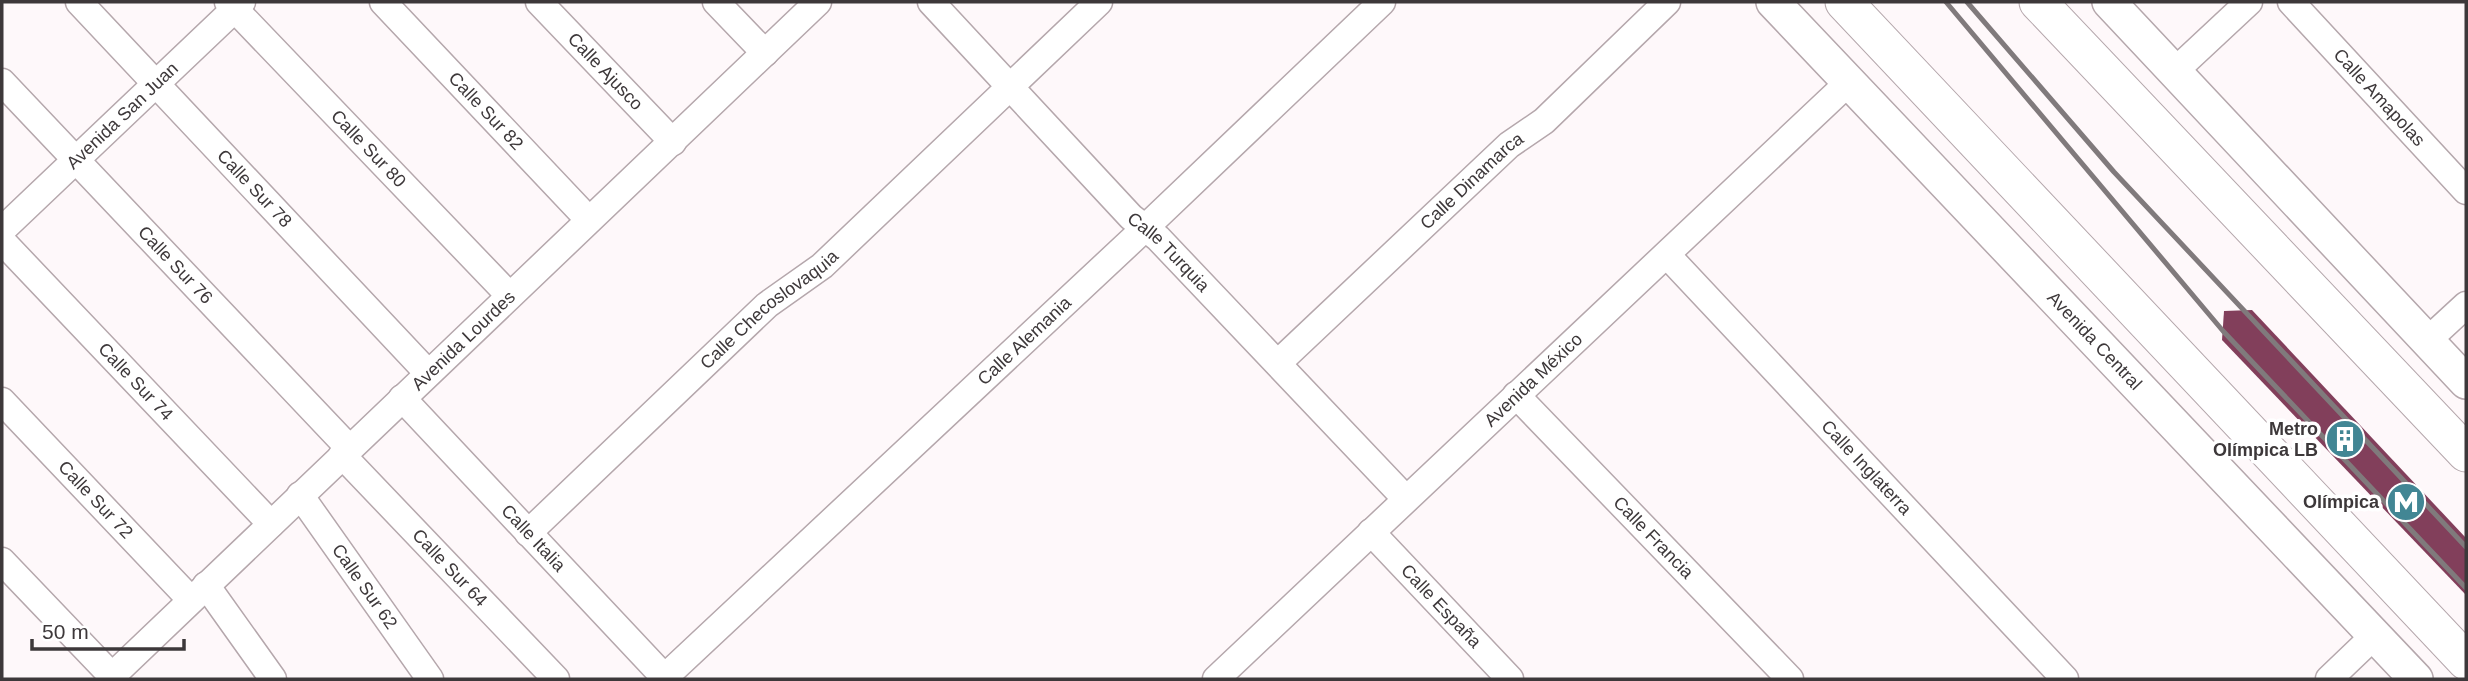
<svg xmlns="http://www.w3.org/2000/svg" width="2468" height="681" font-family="Helvetica,sans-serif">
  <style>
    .building { fill: #823f5b }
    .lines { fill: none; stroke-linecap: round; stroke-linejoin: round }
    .minor-casing { stroke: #b5a7ac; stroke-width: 29 }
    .major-casing { stroke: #b5a7ac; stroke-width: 36 }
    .highway-casing { stroke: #b5a7ac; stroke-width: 39 }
    .minor { stroke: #fff; stroke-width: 26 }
    .major { stroke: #fff; stroke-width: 33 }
    .highway { stroke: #fff; stroke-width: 37 }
    .rail { stroke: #807a7c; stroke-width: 5 }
    .labels { text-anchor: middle; stroke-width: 7; stroke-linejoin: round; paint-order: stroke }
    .street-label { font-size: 18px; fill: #3d383a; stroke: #fff }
    .poi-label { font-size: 18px; font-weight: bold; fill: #3d383a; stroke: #fff; text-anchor: end }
  </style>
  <rect width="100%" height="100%" fill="#fef8fa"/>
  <path class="building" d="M 2252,310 L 2466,538 L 2466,595 L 2222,340 L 2224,311 Z"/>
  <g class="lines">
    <g class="minor-casing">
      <g id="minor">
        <path id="s1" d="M 79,2 L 428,373"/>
        <path id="s2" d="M 228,2 L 509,295"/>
        <path id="s3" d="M 383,2 L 589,220"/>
        <path id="s4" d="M 539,2 L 673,142"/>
        <path d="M 716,2 L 765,53"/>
        <path id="s5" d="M 931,2 L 1131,217 L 1158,238 L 1406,499"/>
        <path id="s6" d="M 2291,2 L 2466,191"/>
        <path d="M 2175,71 L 2249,2"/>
        <path id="s7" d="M 2,82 L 349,448"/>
        <path id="s8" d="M 2,230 L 242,2"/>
        <path id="s9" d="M 2,241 L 271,524"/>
        <path id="s10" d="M 1668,256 L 2065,679"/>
        <path d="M 2428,340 L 2466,305"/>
        <path id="s11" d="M 1278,363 L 1509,145 L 1544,121 L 1667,2"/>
        <path id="s12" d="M 1516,395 L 1790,679"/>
        <path id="s13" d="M 402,398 L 666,679"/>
        <path id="s14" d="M 2,401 L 191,600"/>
        <path id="s15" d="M 342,455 L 556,679"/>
        <path id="s16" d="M 300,495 L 430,679"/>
        <path id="s17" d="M 1371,532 L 1510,679"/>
        <path id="s18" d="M 528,533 L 767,305 L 822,266 L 1099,2"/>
        <path d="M 2,561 L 112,676"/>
        <path d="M 206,585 L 273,679"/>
        <path id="s19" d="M 665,677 L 1145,228 L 1382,2"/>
        <path id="s20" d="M 109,679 L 818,2"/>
        <path id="s21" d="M 1216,679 L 1849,82"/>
        <path d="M 2329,679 L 2375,635"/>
      </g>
    </g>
    <g class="major-casing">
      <g id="major">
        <path id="s22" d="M 1773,2 L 2416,679"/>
        <path d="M 2109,2 L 2466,382"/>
      </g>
    </g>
    <g class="highway-casing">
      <path id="highway" d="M 1844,2 L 2466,661
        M 2038,2 L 2466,453"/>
    </g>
    <use href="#minor" class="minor"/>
    <use href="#major" class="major"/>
    <use href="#highway" class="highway"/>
    <path class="rail" d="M 1946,2 L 2223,331 L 2466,588
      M 1967,2 L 2114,172 L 2466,547"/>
  </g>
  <defs>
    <g id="building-disc" transform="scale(2.0125)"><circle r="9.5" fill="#428694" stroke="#fff"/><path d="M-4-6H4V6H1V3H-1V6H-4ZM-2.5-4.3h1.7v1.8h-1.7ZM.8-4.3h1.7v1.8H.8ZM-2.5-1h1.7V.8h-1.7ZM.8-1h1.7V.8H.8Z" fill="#fff"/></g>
    <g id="metro-disc" transform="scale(2.0125)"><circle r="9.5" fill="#428694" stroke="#fff"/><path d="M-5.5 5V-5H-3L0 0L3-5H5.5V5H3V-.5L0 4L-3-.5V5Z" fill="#fff"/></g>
  </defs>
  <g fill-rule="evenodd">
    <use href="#building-disc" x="2345" y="439"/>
    <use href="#metro-disc" x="2406" y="502"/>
  </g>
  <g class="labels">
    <g class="street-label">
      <text dy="6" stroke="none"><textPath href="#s4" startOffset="96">Calle Ajusco</textPath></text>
      <text dy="6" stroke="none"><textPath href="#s6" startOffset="130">Calle Amapolas</textPath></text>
      <text dy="6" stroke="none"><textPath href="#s3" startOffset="150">Calle Sur 82</textPath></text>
      <text dy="6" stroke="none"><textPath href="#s8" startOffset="166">Avenida San Juan</textPath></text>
      <text dy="6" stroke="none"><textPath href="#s2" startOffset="203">Calle Sur 80</textPath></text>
      <text dy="6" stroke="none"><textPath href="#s11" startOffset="266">Calle Dinamarca</textPath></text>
      <text dy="6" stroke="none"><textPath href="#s1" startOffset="256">Calle Sur 78</textPath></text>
      <text dy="6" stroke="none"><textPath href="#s5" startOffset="345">Calle Turquia</textPath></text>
      <text dy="6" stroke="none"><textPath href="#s7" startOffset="252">Calle Sur 76</textPath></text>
      <text dy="6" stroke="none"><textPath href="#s18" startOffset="329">Calle Checoslovaquia</textPath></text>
      <text dy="6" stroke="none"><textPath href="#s20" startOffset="490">Avenida Lourdes</textPath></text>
      <text dy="6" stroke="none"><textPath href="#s22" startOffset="467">Avenida Central</textPath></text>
      <text dy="6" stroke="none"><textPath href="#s19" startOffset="492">Calle Alemania</textPath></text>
      <text dy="6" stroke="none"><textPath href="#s21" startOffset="436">Avenida México</textPath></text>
      <text dy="6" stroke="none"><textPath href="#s9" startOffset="194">Calle Sur 74</textPath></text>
      <text dy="6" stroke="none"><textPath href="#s10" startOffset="290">Calle Inglaterra</textPath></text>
      <text dy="6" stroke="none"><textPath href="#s14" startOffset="136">Calle Sur 72</textPath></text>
      <text dy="6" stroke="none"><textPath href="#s12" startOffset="198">Calle Francia</textPath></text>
      <text dy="6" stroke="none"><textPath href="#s13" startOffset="192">Calle Italia</textPath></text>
      <text dy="6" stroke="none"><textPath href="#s15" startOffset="156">Calle Sur 64</textPath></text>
      <text dy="6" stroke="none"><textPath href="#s16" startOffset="112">Calle Sur 62</textPath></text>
      <text dy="6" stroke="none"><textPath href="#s17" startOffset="102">Calle España</textPath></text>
    </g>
    <g class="poi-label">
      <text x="2318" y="435">Metro<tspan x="2318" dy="21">Olímpica LB</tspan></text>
      <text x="2379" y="508">Olímpica</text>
    </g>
  </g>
  <rect width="2468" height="681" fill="none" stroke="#3d383a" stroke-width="7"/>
  <path d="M32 639v10h152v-10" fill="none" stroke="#3d383a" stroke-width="3.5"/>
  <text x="42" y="639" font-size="21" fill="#3d383a" stroke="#ffffff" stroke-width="5" paint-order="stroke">50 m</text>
</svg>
